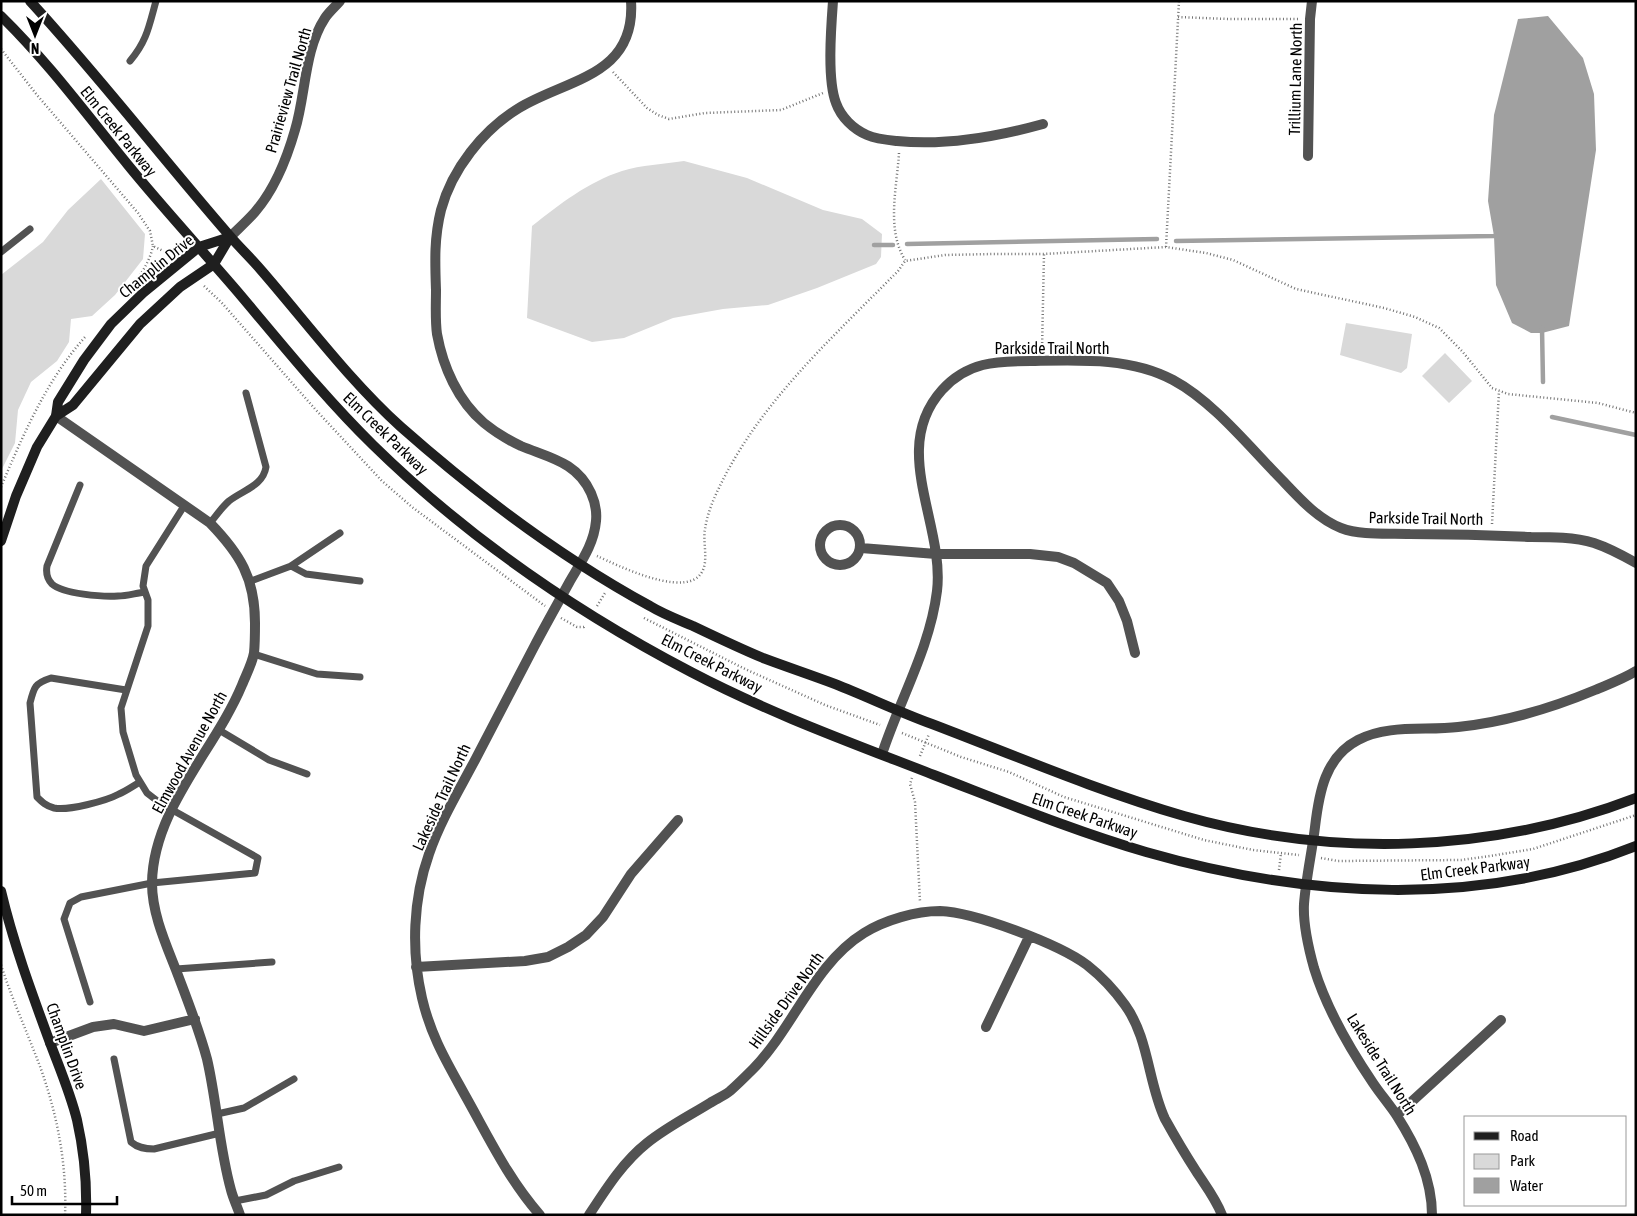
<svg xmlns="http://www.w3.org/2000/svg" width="1637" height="1216" font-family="'Asap Condensed',sans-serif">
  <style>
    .green { fill: #d9d9d9 }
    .water { fill: #a0a0a0 }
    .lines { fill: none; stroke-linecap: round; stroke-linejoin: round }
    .stream { stroke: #a0a0a0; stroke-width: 4.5 }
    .path { stroke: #747474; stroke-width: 2.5; stroke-dasharray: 1 2.5; stroke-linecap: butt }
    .lane { stroke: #525252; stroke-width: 7 }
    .street { stroke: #525252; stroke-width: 10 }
    .secondary { stroke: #1f1f1f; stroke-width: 10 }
    .labels { text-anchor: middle; stroke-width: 4; stroke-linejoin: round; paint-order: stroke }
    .street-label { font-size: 16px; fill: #000; stroke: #fff }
  </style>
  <rect width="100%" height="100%" fill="#fff"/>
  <path class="green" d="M 684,161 L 747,178 L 823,210 L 862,219 L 882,234 L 881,257 L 876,264 L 817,288 L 768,305 L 723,309 L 673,318 L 624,338 L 592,342 L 527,318 L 532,226 C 560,204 588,182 622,171 C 641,165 664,164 684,161 Z
    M 101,179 L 145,234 L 143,259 L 115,295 L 92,316 L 71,319 L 69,342 L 57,361 L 31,382 L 18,410 L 15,443 L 1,471 L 1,275 L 43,242 L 68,210 Z
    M 1346,323 L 1412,334 L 1407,368 L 1401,373 L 1340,355 Z
    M 1445,353 L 1472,381 L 1449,403 L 1422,376 Z"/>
  <path class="water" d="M 1548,16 L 1583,58 L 1594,94 L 1596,150 L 1569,326 L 1542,333 L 1531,333 L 1512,323 L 1496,285 L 1494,236 L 1488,201 L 1494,115 L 1518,19 Z"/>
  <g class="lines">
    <path class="stream" d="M 1176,241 L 1494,236 L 1499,235
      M 907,244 L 1157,239
      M 874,245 L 893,245
      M 1542,328 L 1543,382
      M 1552,417 L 1636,435"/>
    <path class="path" d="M 1178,17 L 1228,19 L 1298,19
      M 1,49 L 37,95 L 138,213 L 150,231 L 153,246 L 171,255
      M 613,72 L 647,108 L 658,115 L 669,119 L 705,113 L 781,110 L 823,93
      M 899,153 C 897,187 886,229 905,260
      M 1166,247 L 1179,1
      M 131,286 C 141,275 150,261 153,246
      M 204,286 L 222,303 L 315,409 L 382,481 L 412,507 L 545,606
      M 1042,350 L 1044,254
      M 1,487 C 23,435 47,379 86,336
      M 1492,524 L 1499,391
      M 597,556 C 619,566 672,592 695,579 C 712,569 702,545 705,529 C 707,516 712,502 718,490 C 758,404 832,338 898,271 L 905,261 L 945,255 L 993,254 L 1044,254 L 1166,247 L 1206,253 L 1233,260 L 1296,289 L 1384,308 L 1415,317 L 1439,328 L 1462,351 L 1492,388 L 1508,394 L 1598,403 L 1636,413
      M 597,606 L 605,593
      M 561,618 L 577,627 L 584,627 L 585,625
      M 644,618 L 745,669 L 825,705 L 880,725
      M 902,733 L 961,757 L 1009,772 L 1064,797 L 1204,840 L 1253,850 L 1299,855
      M 920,756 L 929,734
      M 912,778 L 910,784 L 915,802 L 920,902
      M 1321,858 L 1338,861 L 1461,860 L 1490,856 L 1533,849 L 1636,815
      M 1279,870 L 1281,853
      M 1,965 C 13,1002 29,1036 42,1072 C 58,1118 67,1167 65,1215"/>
    <path class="lane" d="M 130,61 C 147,41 149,26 156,1
      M 1,252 L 30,229
      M 80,485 L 47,566 C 46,572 47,579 52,584 C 63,594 103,597 118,596 C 127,596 136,593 145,592
      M 210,523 C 216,516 222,507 229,501 C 243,490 263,486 266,467 L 246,393
      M 291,566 L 306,574 L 360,581
      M 251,581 L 291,566 L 340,533
      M 254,654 L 317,674 L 360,677
      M 126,690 L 51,678 C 35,683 34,687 30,703 L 37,797 C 42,802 46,806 54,808 C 68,811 106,801 119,794 C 126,791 133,786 140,782
      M 219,730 L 269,760 L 307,774
      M 176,969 L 272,962
      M 90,1002 L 64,919 L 70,903 L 81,897 L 152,883 L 255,873 L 258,858 L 160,803 L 147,793 L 136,775 L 123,732 L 121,708 L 148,626 L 148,600 L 143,586 L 146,566 L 184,506
      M 114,1059 L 131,1142 C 138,1148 145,1149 154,1149 L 220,1133
      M 217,1114 L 244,1108 L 294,1079
      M 235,1201 L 266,1195 L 294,1181 L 339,1167"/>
    <path class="street" d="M 833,1 C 831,28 827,80 836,103 C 841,117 853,129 867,135 C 876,139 887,140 897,141 C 946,146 996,137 1043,124
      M 1308,156 L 1310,19 L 1312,1
      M 230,237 C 238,229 247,221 255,212 C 274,190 287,158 295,130 C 306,94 304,50 325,18 C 329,12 335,7 340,1
      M 56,416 L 210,523 C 240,554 255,578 255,623 C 255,633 255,643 254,653 C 252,664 246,675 242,685 C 215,750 153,809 152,883 C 152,913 165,942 176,970 C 187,999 199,1029 207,1059 C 217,1102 219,1147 231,1190 C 233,1198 237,1206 240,1215
      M820 545a20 20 0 1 1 40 0a20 20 0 1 1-40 0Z
      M 861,548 L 936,554 L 1030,554 L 1058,557 L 1074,563 L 1107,583 L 1119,601 L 1127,621 L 1135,653
      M 882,754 C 900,699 930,648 937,591 C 945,524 889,449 942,390 C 967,362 996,361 1031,361 C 1078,360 1130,357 1173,380 C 1214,402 1250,448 1283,481 C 1300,499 1318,519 1341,528 C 1362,536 1388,533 1410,534 C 1450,534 1491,535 1531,537 C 1552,537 1574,537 1594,543 C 1609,548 1622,555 1636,563
      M 416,967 L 525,961 L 548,957 L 568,947 L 586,935 L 603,917 L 631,874 L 678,820
      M 986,1027 L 1029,937
      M 50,1043 L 93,1027 L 114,1024 L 144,1031 L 195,1019
      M 1397,1115 L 1501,1020
      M 540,1215 C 509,1180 489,1138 466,1097 C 448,1064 431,1037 422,998 C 411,951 413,899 429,854 C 440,822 458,792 474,762 C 494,723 515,684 535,645 C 546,624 558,603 570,581 C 581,562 594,544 596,521 C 597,511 595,502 591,493 C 577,462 550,458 521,446 C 508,440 495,432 484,423 C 458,401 443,367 437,334 C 435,320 436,304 436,290 C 435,262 434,238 441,210 C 452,169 483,130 519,108 C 567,79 636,76 631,1
      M 589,1215 C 606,1189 623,1162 647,1143 C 667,1127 689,1116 710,1103 C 716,1099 724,1096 730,1091 C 738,1084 746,1076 753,1069 C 794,1027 814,964 864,933 C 885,920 916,911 940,911 C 974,912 1059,944 1087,965 C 1101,976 1115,991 1125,1005 C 1149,1038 1148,1083 1165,1119 C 1175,1137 1185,1154 1196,1171 C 1205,1185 1216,1199 1222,1215
      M 1432,1215 C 1432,1179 1416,1146 1397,1116 C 1390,1105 1381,1095 1373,1083 C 1350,1049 1326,1007 1314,968 C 1309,950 1303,922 1304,904 C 1306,878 1312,852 1315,827 C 1319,793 1325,757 1358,740 C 1388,724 1426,731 1458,727 C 1505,722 1552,708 1595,690 C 1609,684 1623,679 1636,671"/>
    <path class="secondary" d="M 30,1 C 99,76 162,158 229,235 C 239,247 251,258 261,270 C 307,323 349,380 401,427 C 478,495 560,557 650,606 C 663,614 679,620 693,626 C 716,637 739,648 763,658 C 787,667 811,675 835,684 C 868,697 899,712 932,724 C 1016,756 1098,791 1184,816 C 1332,858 1493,853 1636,798
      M 1,16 C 48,62 87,115 128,165 C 163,208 201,249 237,291 C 281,343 324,397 373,445 C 466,536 576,612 691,672 C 769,713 852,743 934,775 C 1004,802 1074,831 1146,852 C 1306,898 1479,909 1636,846
      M 56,416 L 73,405 L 140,324 L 180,287 L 214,264 L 230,237
      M 1,541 L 16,496 L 37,447 L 56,416 L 58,402 L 84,360 L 111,324 L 143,293 L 199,247 L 230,237
      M 1,891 C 13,942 31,991 49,1040 C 59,1067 70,1092 77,1120 C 84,1151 87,1183 86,1215"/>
  </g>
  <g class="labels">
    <g class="street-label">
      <text transform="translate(1295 79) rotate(-89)" y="6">Trillium Lane North</text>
      <text transform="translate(288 90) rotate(-74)" y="6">Prairieview Trail North</text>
      <text transform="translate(119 131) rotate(51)" y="6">Elm Creek Parkway</text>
      <text transform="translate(156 266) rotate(-39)" y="6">Champlin Drive</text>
      <text x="1052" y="354">Parkside Trail North</text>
      <text transform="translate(386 433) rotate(44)" y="6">Elm Creek Parkway</text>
      <text transform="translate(1426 518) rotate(1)" y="6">Parkside Trail North</text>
      <text transform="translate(712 663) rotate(27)" y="6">Elm Creek Parkway</text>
      <text transform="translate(189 752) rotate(-61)" y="6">Elmwood Avenue North</text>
      <text transform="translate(441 797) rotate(-65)" y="6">Lakeside Trail North</text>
      <text transform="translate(1085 815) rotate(19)" y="6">Elm Creek Parkway</text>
      <text transform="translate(1475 868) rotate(-7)" y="6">Elm Creek Parkway</text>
      <text transform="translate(786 1000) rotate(-54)" y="6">Hillside Drive North</text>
      <text transform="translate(67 1046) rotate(70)" y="6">Champlin Drive</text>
      <text transform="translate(1382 1064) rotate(58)" y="6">Lakeside Trail North</text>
    </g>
  </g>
  <rect width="1637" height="1216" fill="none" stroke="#000000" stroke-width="5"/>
  <rect x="1464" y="1116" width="162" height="90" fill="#ffffff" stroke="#999999"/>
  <rect x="1474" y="1132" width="25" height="8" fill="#1f1f1f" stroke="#999999"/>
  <text x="1510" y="1141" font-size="15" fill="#000000">Road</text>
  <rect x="1474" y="1154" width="25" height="15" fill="#d9d9d9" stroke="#999999"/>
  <text x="1510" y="1166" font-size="15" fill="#000000">Park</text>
  <rect x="1474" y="1178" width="25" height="15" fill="#a0a0a0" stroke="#999999"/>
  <text x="1510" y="1191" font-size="15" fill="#000000">Water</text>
  <g transform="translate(35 35) rotate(180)" stroke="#ffffff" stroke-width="4" paint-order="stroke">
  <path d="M0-4L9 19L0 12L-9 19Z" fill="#000000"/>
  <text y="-8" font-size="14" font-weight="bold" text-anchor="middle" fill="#000000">N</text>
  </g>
  <path d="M12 1196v8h105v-8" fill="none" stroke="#000000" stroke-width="2.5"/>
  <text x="20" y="1196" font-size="15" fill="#000000" stroke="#ffffff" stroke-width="4" paint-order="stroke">50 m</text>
</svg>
